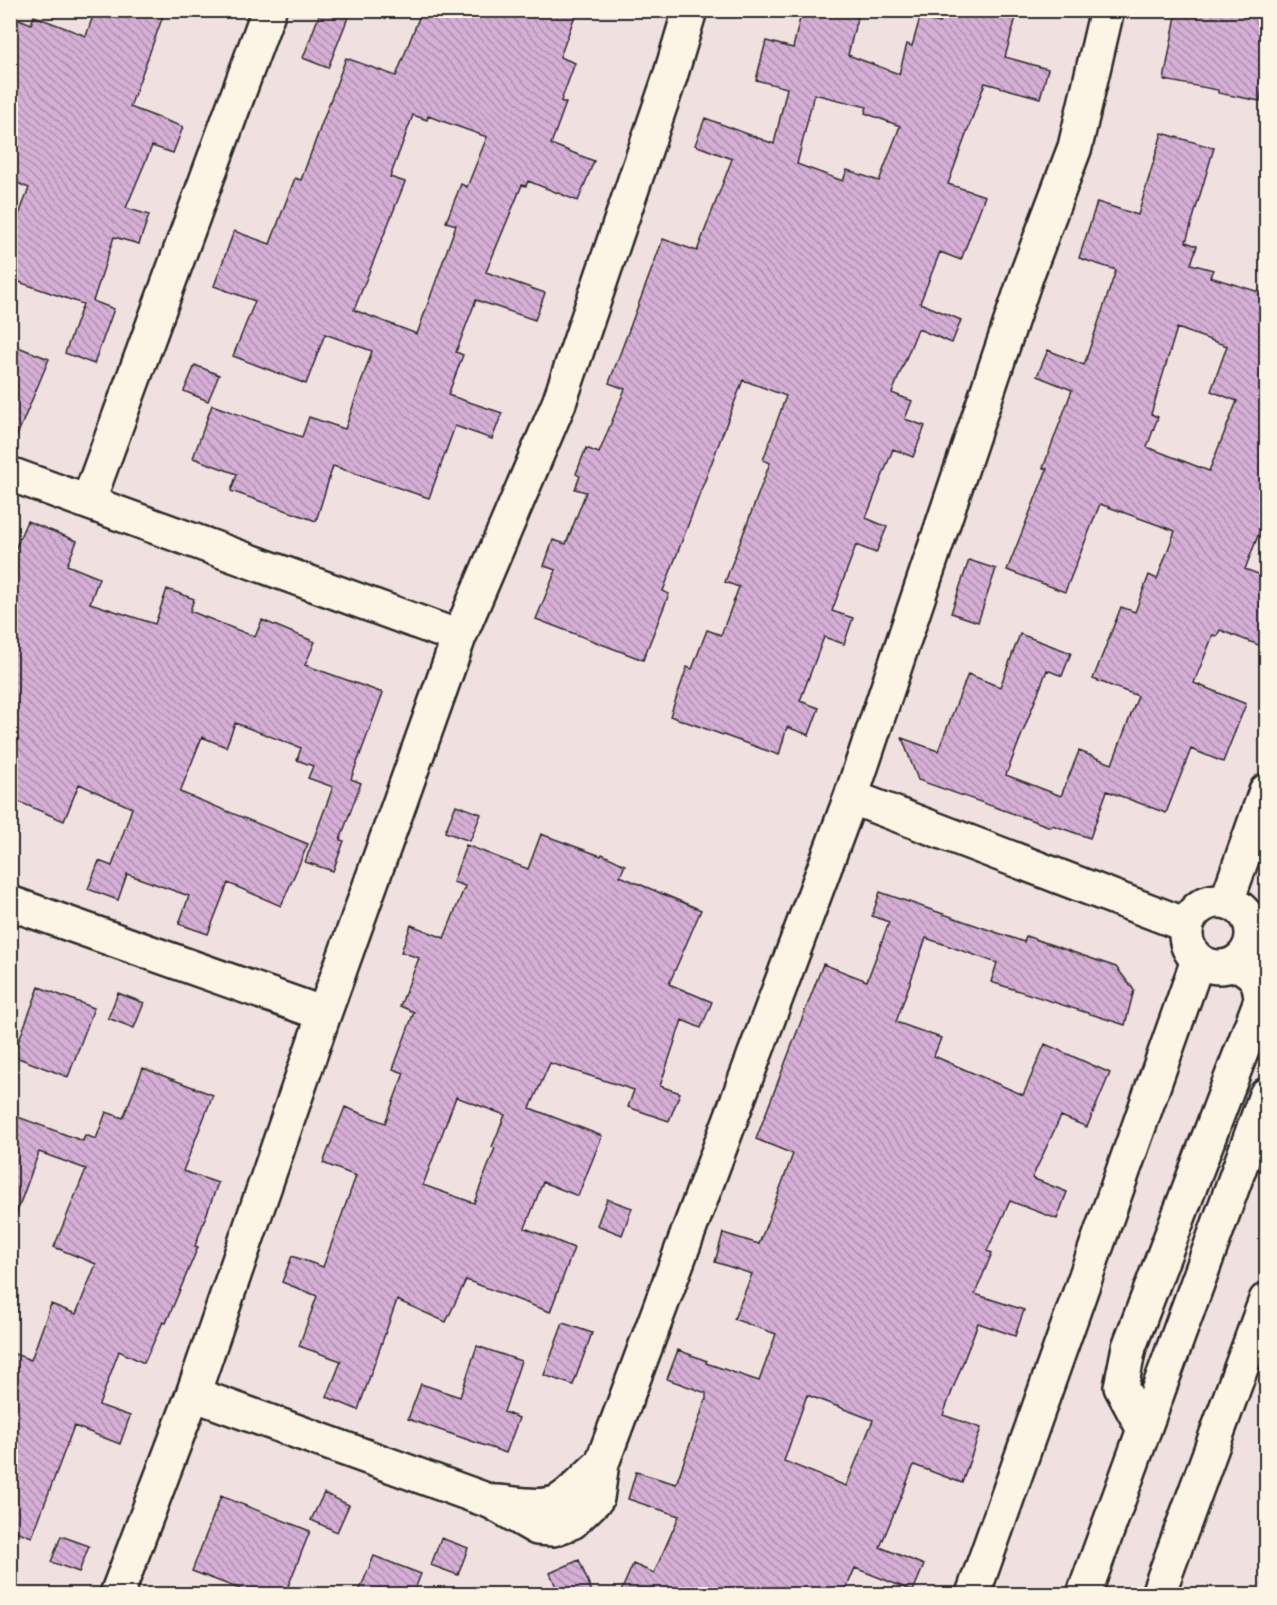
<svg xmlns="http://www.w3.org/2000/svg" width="1277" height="1605" font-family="Itim,sans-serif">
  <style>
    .building { fill: url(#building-back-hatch); stroke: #2b2b2b; stroke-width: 1.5; fill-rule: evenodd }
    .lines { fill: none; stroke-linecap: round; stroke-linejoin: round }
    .minor-casing { stroke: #2b2b2b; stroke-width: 38 }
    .secondary-casing { stroke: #2b2b2b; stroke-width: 38 }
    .minor { stroke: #fcf5e5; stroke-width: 33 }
    .secondary { stroke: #fcf5e5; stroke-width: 33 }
  </style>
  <defs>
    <pattern id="building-back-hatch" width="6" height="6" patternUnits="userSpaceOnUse" patternTransform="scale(1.5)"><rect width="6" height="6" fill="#d6afd6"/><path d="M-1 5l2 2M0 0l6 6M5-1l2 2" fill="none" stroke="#ae8fae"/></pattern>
  </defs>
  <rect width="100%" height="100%" fill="#f1e0e0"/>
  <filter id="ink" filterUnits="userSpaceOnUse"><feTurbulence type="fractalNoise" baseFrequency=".0167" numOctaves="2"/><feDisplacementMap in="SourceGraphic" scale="12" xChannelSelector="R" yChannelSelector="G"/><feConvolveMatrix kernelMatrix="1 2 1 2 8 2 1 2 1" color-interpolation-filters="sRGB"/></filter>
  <g filter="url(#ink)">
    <path class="building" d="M 95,10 L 148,10 L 163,16 L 130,107 L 183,127 L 173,153 L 152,146 L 126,208 L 149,215 L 139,244 L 114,237 L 93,301 L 114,309 L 94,364 L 65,353 L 83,304 L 10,279 L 10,239 L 29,188 L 10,180 L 10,15 L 31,24 L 34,16 L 86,36 Z
      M 321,10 L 351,10 L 328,68 L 303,58 Z
      M 422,10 L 577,10 L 560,57 L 575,63 L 561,101 L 566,103 L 551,144 L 594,161 L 578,201 L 528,181 L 526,186 L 522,185 L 486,272 L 545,293 L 535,320 L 476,300 L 456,352 L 463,355 L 448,395 L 502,413 L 492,439 L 455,426 L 429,498 L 333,466 L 316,521 L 231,491 L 237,474 L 193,458 L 212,405 L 302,437 L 309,417 L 345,429 L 372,351 L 325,334 L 306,384 L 233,356 L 255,301 L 214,286 L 234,231 L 270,244 L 295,178 L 301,180 L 346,58 L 396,76 ZM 413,115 L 427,120 L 428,116 L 487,137 L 467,187 L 461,184 L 446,222 L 456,225 L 417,334 L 354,310 L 405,182 L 390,177 Z
      M 802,10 L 859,10 L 848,55 L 899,74 L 907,44 L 912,46 L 920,18 L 940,23 L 943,10 L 1018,10 L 1005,57 L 1048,69 L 1040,98 L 985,83 L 948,184 L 985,196 L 961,260 L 940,252 L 920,303 L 961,320 L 952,343 L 918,329 L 892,393 L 912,401 L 905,419 L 925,426 L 913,457 L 893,449 L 866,518 L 887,527 L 876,553 L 856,545 L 832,611 L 853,618 L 844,644 L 824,637 L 800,701 L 819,708 L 809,735 L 787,727 L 779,755 L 670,716 L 687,667 L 692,669 L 707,630 L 721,635 L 739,587 L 725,582 L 770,463 L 763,460 L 786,396 L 743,380 L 663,591 L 669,594 L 643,660 L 536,619 L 556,570 L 544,566 L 553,540 L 566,544 L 586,492 L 575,489 L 580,476 L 576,474 L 586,448 L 599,453 L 625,389 L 609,383 L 663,239 L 697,251 L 732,159 L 695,145 L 705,118 L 774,144 L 787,88 L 756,80 L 766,41 L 793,48 ZM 814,94 L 867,107 L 865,113 L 900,126 L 879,181 L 847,170 L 843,181 L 797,164 Z
      M 1177,10 L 1266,10 L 1266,65 L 1260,101 L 1218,93 L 1218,90 L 1164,80 Z
      M 1162,133 L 1214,148 L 1186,242 L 1197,246 L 1191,264 L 1213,270 L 1210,277 L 1266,294 L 1266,515 L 1245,569 L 1266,577 L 1266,648 L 1220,630 L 1217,636 L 1213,635 L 1194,683 L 1246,704 L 1223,762 L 1191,749 L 1166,813 L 1107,791 L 1090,838 L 1052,825 L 1051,827 L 918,780 L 902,738 L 938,751 L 968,674 L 1000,687 L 1020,634 L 1071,653 L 1062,676 L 1047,670 L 1006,775 L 1061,796 L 1079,751 L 1112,764 L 1138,696 L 1093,679 L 1121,607 L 1135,612 L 1149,575 L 1157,579 L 1175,531 L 1100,504 L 1065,592 L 1007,570 L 1047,469 L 1043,468 L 1072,390 L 1037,376 L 1048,350 L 1084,365 L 1116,270 L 1079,258 L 1097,202 L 1138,215 ZM 1177,328 L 1227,346 L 1211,391 L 1237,401 L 1209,471 L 1147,447 L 1158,417 L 1151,414 Z
      M 10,344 L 49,359 L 11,450 L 10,450 Z
      M 195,365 L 219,375 L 208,401 L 184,391 Z
      M 27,521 L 77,541 L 67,565 L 99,578 L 90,603 L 155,624 L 167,589 L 194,599 L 190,611 L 255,637 L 262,620 L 315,642 L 305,665 L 383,693 L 351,779 L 361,783 L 340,840 L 344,841 L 333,871 L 305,862 L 333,787 L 308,778 L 313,766 L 297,760 L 301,748 L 235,723 L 226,747 L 202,737 L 180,792 L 308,844 L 281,906 L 228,883 L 208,934 L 179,924 L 189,896 L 127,874 L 118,900 L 88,889 L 99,861 L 112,866 L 132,808 L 79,784 L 64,821 L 10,798 L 10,561 Z
      M 969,560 L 996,569 L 978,622 L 951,613 Z
      M 456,805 L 481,814 L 470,841 L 445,832 Z
      M 541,834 L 601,856 L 602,854 L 625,865 L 620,876 L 701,910 L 669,984 L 712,1002 L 701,1028 L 682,1020 L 660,1086 L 680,1093 L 669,1121 L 628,1107 L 634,1090 L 550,1063 L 530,1108 L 602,1136 L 578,1196 L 543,1182 L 525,1228 L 574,1248 L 550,1312 L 466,1280 L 446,1322 L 397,1300 L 358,1410 L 327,1397 L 341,1361 L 299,1346 L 317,1296 L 282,1282 L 292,1256 L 323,1267 L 356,1176 L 323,1163 L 345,1107 L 385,1123 L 404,1073 L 393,1069 L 414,1012 L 400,1006 L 419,958 L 401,952 L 411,925 L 444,938 L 465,886 L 453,882 L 466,845 L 528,869 ZM 456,1097 L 505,1115 L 492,1147 L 495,1148 L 474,1203 L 423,1185 Z
      M 880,892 L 1024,942 L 1026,936 L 1116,967 L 1134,990 L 1125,1025 L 991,982 L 997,963 L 926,938 L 896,1022 L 941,1038 L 934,1056 L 1023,1095 L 1045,1044 L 1110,1073 L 1087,1127 L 1061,1116 L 1032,1178 L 1067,1192 L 1057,1219 L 1010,1201 L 987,1251 L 992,1253 L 975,1294 L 1024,1310 L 1015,1336 L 978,1323 L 943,1415 L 981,1428 L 962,1483 L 914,1465 L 880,1547 L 924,1565 L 913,1591 L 855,1568 L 844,1594 L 620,1594 L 633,1564 L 654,1573 L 679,1516 L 628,1499 L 636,1472 L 676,1484 L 706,1399 L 706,1393 L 667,1379 L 678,1350 L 707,1361 L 706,1363 L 759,1381 L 776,1334 L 734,1319 L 752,1274 L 715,1262 L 723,1233 L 759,1244 L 793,1154 L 756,1139 L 823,964 L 867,981 L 889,922 L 872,916 ZM 807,1395 L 873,1420 L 846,1486 L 784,1461 Z
      M 39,987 L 94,1008 L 68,1077 L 13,1056 Z
      M 118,993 L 144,1003 L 134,1028 L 108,1018 Z
      M 143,1068 L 213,1095 L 183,1171 L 218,1183 L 195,1246 L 198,1247 L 166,1323 L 163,1322 L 144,1363 L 119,1351 L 99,1405 L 130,1416 L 120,1444 L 74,1426 L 32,1537 L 10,1529 L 10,1352 L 31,1360 L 51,1304 L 76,1314 L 96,1264 L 54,1247 L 86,1169 L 39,1152 L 14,1220 L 10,1219 L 10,1114 L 83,1141 L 85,1135 L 96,1139 L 106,1112 L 123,1118 Z
      M 607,1199 L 632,1208 L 622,1235 L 597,1225 Z
      M 563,1323 L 592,1333 L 573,1385 L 544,1375 Z
      M 477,1346 L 521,1361 L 504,1412 L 519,1418 L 506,1453 L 408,1419 L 421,1384 L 460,1397 Z
      M 324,1493 L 349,1505 L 337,1532 L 311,1520 Z
      M 221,1496 L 310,1531 L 285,1594 L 253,1594 L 192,1571 Z
      M 61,1536 L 89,1546 L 79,1572 L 51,1562 Z
      M 441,1538 L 468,1548 L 458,1575 L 431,1565 Z
      M 374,1556 L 421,1574 L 413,1594 L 358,1594 Z
      M 579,1560 L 593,1594 L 559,1594 L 550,1573 Z"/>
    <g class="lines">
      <g class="minor-casing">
        <path id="minor" d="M 10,474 L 459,637
          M 88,502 L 269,10
          M 851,797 L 1186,925
          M1186 934a33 33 0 1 1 66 0a33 33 0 1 1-66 0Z
          M 1227,901 L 1266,791
          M 10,903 L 324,1014
          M 193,1394 L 492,1502 L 537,1528 L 553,1529 L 572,1522 L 597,1498 L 602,1463 L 851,797 L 1027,274 L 1075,147 L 1107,10
          M 497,1502 C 514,1503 538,1509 555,1503 C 569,1498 587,1476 599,1466
          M 117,1594 L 193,1394 L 324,1014 L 459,637 L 559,403 L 670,77 L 690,10
          M 973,1594 L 1198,960"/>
      </g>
      <g class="secondary-casing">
        <path id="secondary" d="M 1144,1430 L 1121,1387 L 1129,1347 L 1261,1000 C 1259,976 1255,975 1236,963
          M 1084,1594 L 1266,1095
          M 1158,1594 L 1266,1300"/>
      </g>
      <use href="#minor" class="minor"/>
      <use href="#secondary" class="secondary"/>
    </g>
  </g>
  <rect width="1277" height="1605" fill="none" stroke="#fcf5e5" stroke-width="36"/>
  <rect x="18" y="18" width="1241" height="1569" fill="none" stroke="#2b2b2b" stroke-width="2" filter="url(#ink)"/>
</svg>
